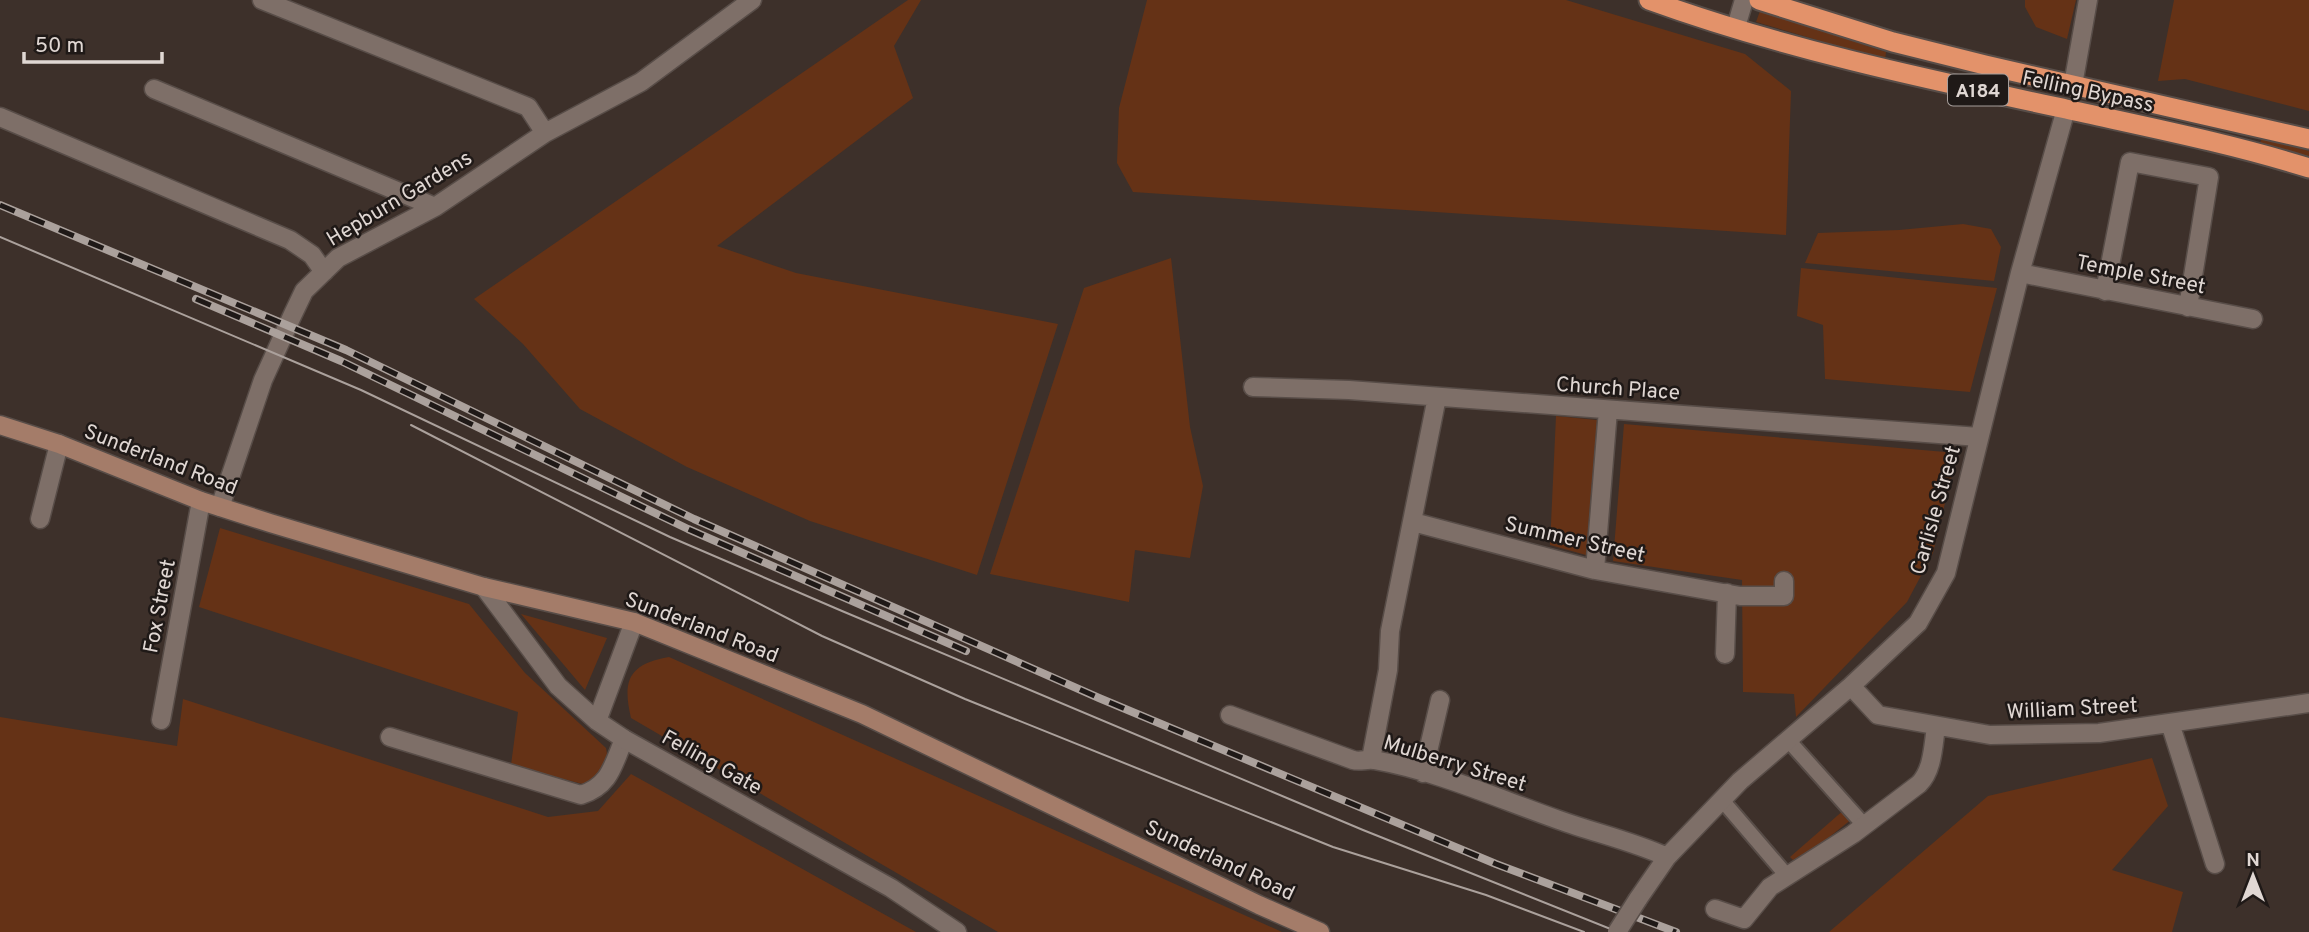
<svg xmlns="http://www.w3.org/2000/svg" width="2309" height="932" font-family="Overpass,sans-serif">
  <style>
    .green { fill: #653216 }
    .lines { fill: none; stroke-linecap: round; stroke-linejoin: round }
    .pedestrian-casing { stroke: #584d48; stroke-width: 18 }
    .minor-casing { stroke: #584d48; stroke-width: 21 }
    .tertiary-casing { stroke: #584d48; stroke-width: 21 }
    .secondary-casing { stroke: #584d48; stroke-width: 21 }
    .trunk-casing { stroke: #584d48; stroke-width: 23 }
    .pedestrian { stroke: #7e6f68; stroke-width: 14 }
    .minor { stroke: #7e6f68; stroke-width: 18 }
    .tertiary { stroke: #7e6f68; stroke-width: 18 }
    .secondary { stroke: #a47c69; stroke-width: 18 }
    .trunk { stroke: #e3926a; stroke-width: 19 }
    .tram { stroke: #aba19c; stroke-width: 2 }
    .rail-casing { stroke: #aba19c; stroke-width: 8 }
    .rail { stroke: #1f1917; stroke-width: 5; stroke-dasharray: 16; stroke-linecap: butt }
    .minor-bridge-casing { stroke: #584d48; stroke-width: 21; stroke-linecap: butt }
    .minor-bridge { stroke: #7e6f68; stroke-width: 18 }
    .labels { text-anchor: middle; stroke-width: 5; stroke-linejoin: round; paint-order: stroke }
    .shield { fill: #1f1917; stroke: #a69e9b; stroke-width: 2 }
    .shield-label { font-size: 19px; font-weight: bold; fill: #e0d7d3 }
    .street-label { font-size: 21px; fill: #e0d7d3; stroke: #1f1917 }
  </style>
  <rect width="100%" height="100%" fill="#3d302a"/>
  <path class="green" d="M 908,0 L 921,0 L 894,46 L 913,98 L 717,246 L 796,273 L 1058,324 L 977,575 L 810,521 L 687,467 L 580,409 L 523,344 L 474,299 Z
    M 1147,0 L 1566,0 L 1745,54 L 1791,91 L 1786,235 L 1133,192 L 1117,163 L 1119,108 Z
    M 2025,0 L 2076,0 L 2067,39 L 2036,27 L 2025,7 Z
    M 2174,0 L 2309,0 L 2309,111 L 2185,79 L 2158,81 Z
    M 1760,11 L 1886,52 L 1885,60 L 1756,22 Z
    M 2262,138 L 2309,151 L 2309,160 L 2259,145 Z
    M 1963,224 L 1991,229 L 2001,247 L 1994,281 L 1805,263 L 1818,233 L 1899,230 Z
    M 1171,258 L 1190,427 L 1203,486 L 1190,558 L 1135,550 L 1129,602 L 990,574 L 1084,288 Z
    M 1801,268 L 1997,288 L 1970,392 L 1825,379 L 1823,325 L 1797,316 Z
    M 1556,416 L 1597,420 L 1586,555 L 1550,545 Z
    M 1624,424 L 1957,453 L 1933,553 L 1907,602 L 1796,717 L 1794,694 L 1743,692 L 1742,580 L 1613,561 Z
    M 220,528 L 469,604 L 525,673 L 606,748 C 610,768 604,774 590,786 L 511,765 L 518,712 L 199,607 Z
    M 521,614 L 607,638 L 585,690 Z
    M 669,657 L 1282,932 L 998,932 L 631,718 C 622,680 629,664 669,657 Z
    M 183,699 L 548,817 L 598,811 L 631,774 L 916,932 L 0,932 L 0,717 L 177,746 Z
    M 2152,758 L 2168,806 L 2112,870 L 2183,892 L 2172,932 L 1829,932 L 1988,796 Z
    M 1845,809 L 1852,819 L 1823,842 L 1793,860 L 1790,857 Z"/>
  <g class="lines">
    <g class="pedestrian-casing">
      <path id="pedestrian" d="M 1788,740 L 1864,825
        M 1722,800 L 1788,877"/>
    </g>
    <g class="minor-casing">
      <path id="minor" d="M 262,0 L 528,107 L 545,133
        M 1736,27 L 1744,0
        M 2073,85 L 2088,0
        M 154,89 L 435,207
        M 0,117 L 290,240 L 312,255 L 324,272
        M 2020,273 L 2253,319
        M 2105,291 L 2130,162 L 2209,177 L 2188,307
        M 1253,387 L 1349,390 L 1979,437
        M 220,507 L 263,380 L 293,314 L 304,291 L 338,258 L 435,207 L 545,133 L 641,82 L 752,0
        M 40,519 L 59,444
        M 1413,522 L 1595,570 L 1740,596 L 1784,596 L 1784,581
        M 1595,570 L 1608,410
        M 1725,654 L 1727,593
        M 1851,686 L 1878,715 L 1990,735 L 2099,733 L 2309,703
        M 1230,715 L 1353,760 C 1360,762 1366,759 1374,760 C 1437,771 1499,799 1559,820 C 1595,833 1632,841 1667,857
        M 161,720 L 201,501
        M 2170,723 L 2215,864
        M 390,737 L 581,795 C 610,786 613,765 624,739
        M 1371,759 L 1388,670 L 1390,631 L 1437,397
        M 1423,773 L 1440,700
        M 1638,899 L 1667,857 L 1740,781 L 1851,686 L 1918,623 L 1946,573 L 2020,273 L 2066,109
        M 1715,909 L 1744,919 L 1770,887 L 1853,834 L 1919,784 C 1933,770 1933,746 1936,727"/>
    </g>
    <g class="tertiary-casing">
      <path id="tertiary" d="M 484,587 L 558,686 L 597,721 L 624,739 L 891,888 L 957,932
        M 597,721 L 634,622"/>
    </g>
    <g class="secondary-casing">
      <path id="secondary" d="M 0,425 L 59,444 L 201,501 L 270,523 L 484,587 L 634,622 L 862,714 L 1259,905 L 1320,932"/>
    </g>
    <g class="trunk-casing">
      <path id="trunk" d="M 1649,0 C 1784,49 1926,79 2066,109 C 2147,127 2229,143 2309,168
        M 1759,0 L 1893,42 L 1985,65 L 2309,139"/>
    </g>
    <use href="#pedestrian" class="pedestrian"/>
    <use href="#minor" class="minor"/>
    <use href="#tertiary" class="tertiary"/>
    <use href="#secondary" class="secondary"/>
    <use href="#trunk" class="trunk"/>
    <path class="tram" d="M 0,237 L 361,390 L 670,537 L 842,611 L 1363,830 L 1618,932
      M 411,425 L 822,636 L 965,699 L 1333,847 L 1486,895 L 1584,932"/>
    <g class="rail-casing">
      <path id="rail" d="M 0,205 L 346,350 L 694,519 L 1099,698 L 1496,864 L 1676,932
        M 196,299 L 341,361 L 688,529 L 966,651"/>
    </g>
    <use href="#rail" class="rail"/>
    <g class="minor-bridge-casing">
      <path id="minor-bridge" d="M 1617,932 L 1638,899"/>
    </g>
    <use href="#minor-bridge" class="minor-bridge"/>
  </g>
  <g class="labels">
    <rect class="shield" x="1948" y="74.5" width="60" height="31" rx="5"/>
    <g class="shield-label">
      <text x="1978" y="97">A184</text>
    </g>
    <g class="street-label">
      <text transform="translate(2088 91) rotate(12)" y="7">Felling Bypass</text>
      <text transform="translate(399 198) rotate(-31)" y="7">Hepburn Gardens</text>
      <text transform="translate(2141 274) rotate(11)" y="7">Temple Street</text>
      <text transform="translate(1618 388) rotate(4)" y="7">Church Place</text>
      <text transform="translate(161 459) rotate(21)" y="7">Sunderland Road</text>
      <text transform="translate(1935 510) rotate(-74)" y="7">Carlisle Street</text>
      <text transform="translate(1575 539) rotate(13)" y="7">Summer Street</text>
      <text transform="translate(159 606) rotate(-79)" y="7">Fox Street</text>
      <text transform="translate(702 627) rotate(21)" y="7">Sunderland Road</text>
      <text transform="translate(2072 708) rotate(-3)" y="7">William Street</text>
      <text transform="translate(712 762) rotate(29)" y="7">Felling Gate</text>
      <text transform="translate(1455 763) rotate(17)" y="7">Mulberry Street</text>
      <text transform="translate(1220 860) rotate(25)" y="7">Sunderland Road</text>
    </g>
  </g>
  <g transform="translate(2253 876)" stroke="#1f1917" stroke-width="5" paint-order="stroke">
  <path d="M0-5L12 26L0 18L-12 26Z" fill="#e0d7d3"/>
  <text y="-10" font-size="19" font-weight="bold" text-anchor="middle" fill="#e0d7d3">N</text>
  </g>
  <path d="M24 52v10h138v-10" fill="none" stroke="#e0d7d3" stroke-width="3.5"/>
  <text x="35" y="52" font-size="21" fill="#e0d7d3" stroke="#1f1917" stroke-width="5" paint-order="stroke">50 m</text>
</svg>
